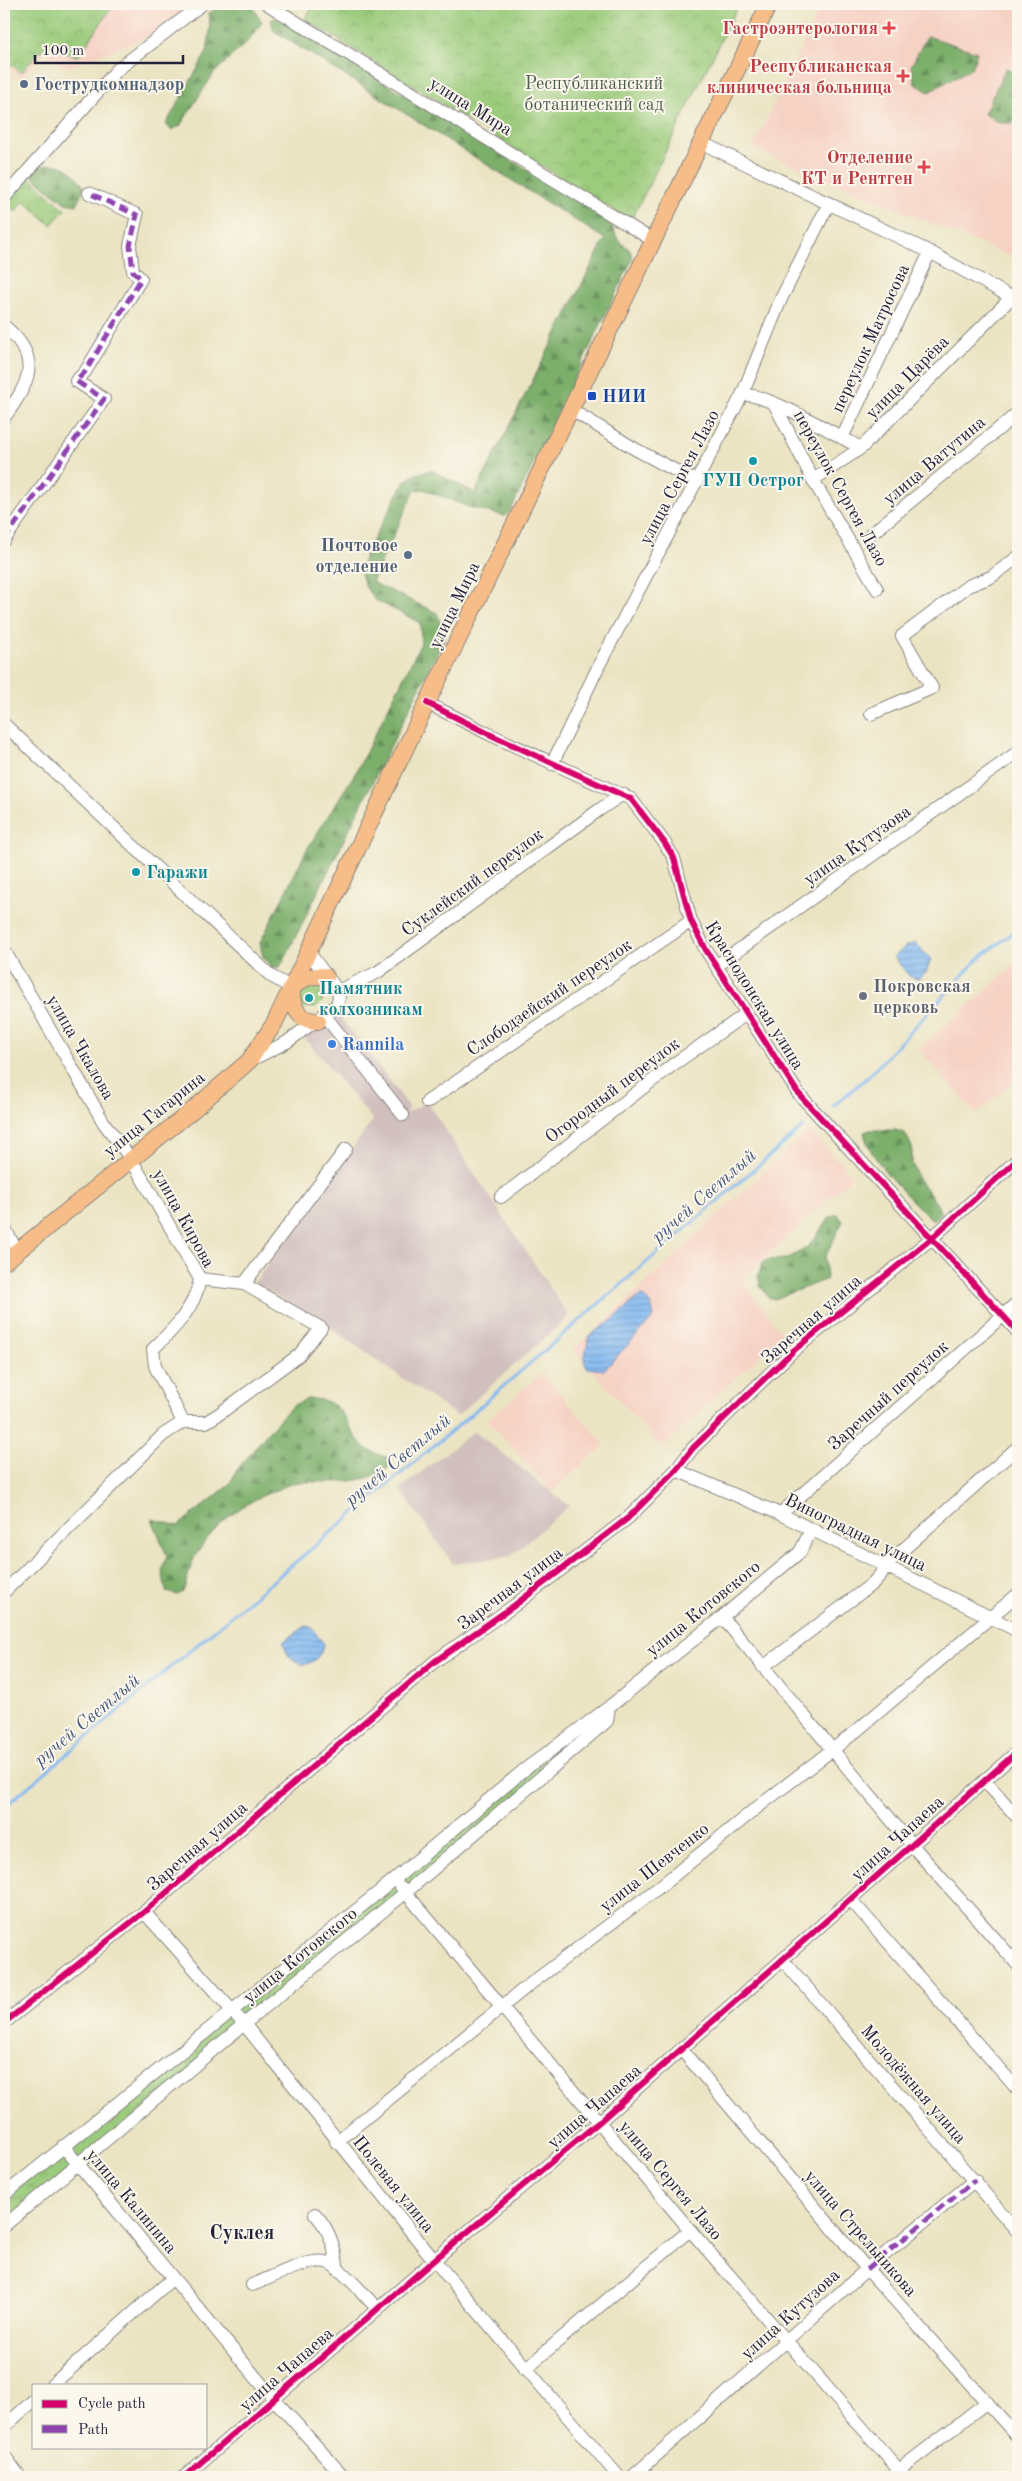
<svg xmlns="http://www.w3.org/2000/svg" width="1022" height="2481" font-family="'Old Standard TT',serif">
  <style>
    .built { fill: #f6d2c4 }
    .industrial { fill: #d1bfbe }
    .grass { fill: url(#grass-tufts); stroke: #5e765b }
    .forest { fill: url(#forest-firs); stroke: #4f6853 }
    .park { fill: url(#park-crowns); stroke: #5e765b }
    .water { fill: url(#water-rules); stroke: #526d96 }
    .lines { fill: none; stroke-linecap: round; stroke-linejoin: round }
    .stream { stroke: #81b8f1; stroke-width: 3 }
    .minor-casing { stroke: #86837f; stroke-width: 14 }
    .major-casing { stroke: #86837f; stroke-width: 18 }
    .minor { stroke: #fff; stroke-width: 12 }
    .major { stroke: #f7bd88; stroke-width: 16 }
    .quiet { stroke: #8e44ad; stroke-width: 5; stroke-dasharray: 10 5; stroke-linecap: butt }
    .cycleway-casing { stroke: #fbf7ec; stroke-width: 9 }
    .cycleway { stroke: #d6006c; stroke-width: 6 }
    .health-dot { fill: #e0444e; stroke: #fbf7ec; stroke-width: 2 }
    .service-dot { fill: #5c6f8a; stroke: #fbf7ec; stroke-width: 2 }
    .transit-dot { fill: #1a4fb4; stroke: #fbf7ec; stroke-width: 2 }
    .culture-dot { fill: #0f9aa8; stroke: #fbf7ec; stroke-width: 2 }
    .worship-dot { fill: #6b7280; stroke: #fbf7ec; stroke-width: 2 }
    .shop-dot { fill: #3f7fe0; stroke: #fbf7ec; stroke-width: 2 }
    .labels { text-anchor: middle; stroke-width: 4; stroke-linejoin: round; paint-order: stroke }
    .health-label { font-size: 18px; font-weight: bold; fill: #be3a42; stroke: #fbf7ec; text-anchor: end }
    .park-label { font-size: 18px; fill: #4c5d51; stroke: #fbf7ec }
    .service-label { font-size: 18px; font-weight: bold; fill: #4e5e75; stroke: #fbf7ec; text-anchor: start }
    .street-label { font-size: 18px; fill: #22223b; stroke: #fbf7ec }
    .transit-label { font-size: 18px; font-weight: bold; fill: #164399; stroke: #fbf7ec; text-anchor: start }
    .culture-label { font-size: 18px; font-weight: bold; fill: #0d838f; stroke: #fbf7ec; text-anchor: start }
    .worship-label { font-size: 18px; font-weight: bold; fill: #5b616d; stroke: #fbf7ec; text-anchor: start }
    .shop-label { font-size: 18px; font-weight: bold; fill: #366cbe; stroke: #fbf7ec; text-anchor: start }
    .water-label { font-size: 19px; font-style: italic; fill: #43567b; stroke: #fbf7ec }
    .quarter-label { font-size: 20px; font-weight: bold; fill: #22223b; stroke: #fbf7ec }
  </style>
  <defs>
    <pattern id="grass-tufts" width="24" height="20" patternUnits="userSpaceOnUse" patternTransform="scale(1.25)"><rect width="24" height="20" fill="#9bcb7b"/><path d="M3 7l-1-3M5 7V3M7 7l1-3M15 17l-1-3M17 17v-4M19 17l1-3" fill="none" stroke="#85ae6b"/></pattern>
    <pattern id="forest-firs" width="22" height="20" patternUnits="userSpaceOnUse" patternTransform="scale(1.25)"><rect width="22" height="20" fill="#7caf6b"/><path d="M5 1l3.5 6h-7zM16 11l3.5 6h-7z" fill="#658e59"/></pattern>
    <pattern id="park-crowns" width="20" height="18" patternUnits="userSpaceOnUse" patternTransform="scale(1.25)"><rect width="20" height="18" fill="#9bcb7b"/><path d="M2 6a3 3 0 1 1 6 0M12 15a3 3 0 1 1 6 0" fill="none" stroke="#85ae6b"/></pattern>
    <pattern id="water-rules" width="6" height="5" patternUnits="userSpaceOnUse" patternTransform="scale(1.25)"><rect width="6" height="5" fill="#81b8f1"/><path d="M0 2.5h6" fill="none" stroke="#6995c4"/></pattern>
  </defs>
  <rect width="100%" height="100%" fill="#fbf7ec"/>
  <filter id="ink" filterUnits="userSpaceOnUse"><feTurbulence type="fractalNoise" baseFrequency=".02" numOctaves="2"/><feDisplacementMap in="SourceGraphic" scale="10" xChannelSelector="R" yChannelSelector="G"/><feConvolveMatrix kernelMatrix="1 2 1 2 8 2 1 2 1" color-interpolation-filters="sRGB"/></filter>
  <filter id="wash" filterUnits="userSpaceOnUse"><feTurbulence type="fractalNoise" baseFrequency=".0096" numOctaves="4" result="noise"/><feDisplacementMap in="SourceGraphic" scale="20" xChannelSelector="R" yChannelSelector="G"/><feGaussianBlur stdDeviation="1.12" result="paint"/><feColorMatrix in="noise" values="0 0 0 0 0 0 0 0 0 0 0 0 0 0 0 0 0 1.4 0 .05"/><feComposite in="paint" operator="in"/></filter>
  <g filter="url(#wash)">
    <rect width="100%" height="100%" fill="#ebe4c3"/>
    <path class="built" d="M 4,4 L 193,4 L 144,38 L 66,68 L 45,51 L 21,78 L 4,63 Z
      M 822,4 L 1018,4 L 1018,247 L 1009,256 L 753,148 Z
      M 1018,962 L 1018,1078 L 976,1114 L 919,1049 Z
      M 809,1130 L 853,1176 L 741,1280 L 783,1334 L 662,1448 L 574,1350 Z
      M 542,1373 L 605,1445 L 551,1492 L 488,1420 Z"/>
    <path class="industrial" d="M 337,1013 L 409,1106 L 405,1114 L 427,1102 L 569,1316 L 457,1416 L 323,1323 L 254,1283 L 373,1120 L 303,1036 Z
      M 474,1431 L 569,1506 L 511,1556 L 453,1564 L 400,1489 Z"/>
    <path class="grass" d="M 317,982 L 323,989 L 322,1002 L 315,1008 L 302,1007 L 296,989 Z"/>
    <path class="forest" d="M 225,4 L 252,6 L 262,22 L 248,41 L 214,73 L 180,126 L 171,130 L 166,124 L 207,52 L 210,30 L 209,13 Z
      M 278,17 L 610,221 L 618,240 L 629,249 L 633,258 L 511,510 L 505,516 L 471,508 L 423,489 L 415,490 L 372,582 L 437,613 L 445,637 L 287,954 L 280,967 L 272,967 L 263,957 L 260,943 L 307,849 L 356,772 L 421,643 L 420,623 L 374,599 L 365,586 L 360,571 L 365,555 L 405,481 L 416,474 L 431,470 L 475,493 L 605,239 L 274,31 L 271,20 Z
      M 927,36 L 977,52 L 972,68 L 929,92 L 915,84 L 911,66 Z
      M 1006,68 L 1018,74 L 1018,115 L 1013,123 L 1000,123 L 984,114 Z
      M 49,164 C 67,165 74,172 84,187 L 77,205 L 65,203 L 33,177 L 32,169 Z
      M 870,1130 L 895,1130 L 905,1133 L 912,1147 L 912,1163 L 917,1177 L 937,1204 L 941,1214 L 933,1220 C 913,1203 867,1158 864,1132 Z
      M 837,1214 L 843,1221 L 825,1257 L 827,1279 L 775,1299 L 768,1297 L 760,1285 L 758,1275 L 763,1263 L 767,1260 L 787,1259 L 808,1247 L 830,1217 Z
      M 307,1399 C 346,1398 342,1422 363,1446 C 369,1452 381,1455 389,1458 L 389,1467 C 365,1486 330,1481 301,1482 C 294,1482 286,1486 279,1489 C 245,1501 217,1522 197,1553 C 190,1564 188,1580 183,1592 L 178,1595 L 166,1592 L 162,1569 L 167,1556 L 152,1519 L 178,1526 L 229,1485 L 237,1470 L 274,1425 L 292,1406 Z"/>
    <path class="park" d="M 4,4 L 114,4 L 78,57 L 50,47 L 40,51 L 21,73 L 4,58 Z
      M 314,4 L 739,4 L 631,221 L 305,19 Z
      M 29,177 L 65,210 L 51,225 L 24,201 L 15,212 L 5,203 Z
      M 609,1707 L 607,1721 L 4,2226 L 4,2195 Z"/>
    <path class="water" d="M 915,943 L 931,959 L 926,973 L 918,979 L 909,976 L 894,957 L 906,946 Z
      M 642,1296 L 651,1304 L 654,1317 L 604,1370 L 587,1368 L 584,1361 L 589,1336 L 614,1319 L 636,1299 Z
      M 306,1626 L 311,1627 L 324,1644 C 320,1657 315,1663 301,1665 L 288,1655 L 283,1642 Z"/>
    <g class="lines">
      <path class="stream" d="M 833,1106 L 869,1076 L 978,959 L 1018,929
        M 4,1807 L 454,1429 L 803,1127"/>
    </g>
  </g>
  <g filter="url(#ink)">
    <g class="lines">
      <g class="minor-casing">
        <path id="minor" d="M 267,4 L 654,241
          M 702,143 L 930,252 L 1011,297
          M 4,198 L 117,70 L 202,4
          M 4,326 C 43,358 30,382 4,418
          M 742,395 C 763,391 838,436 861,448
          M 774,403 L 813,480 L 877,589
          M 572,410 L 635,449 L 697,482
          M 842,438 L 930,252
          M 813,480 L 861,448 L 1018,291
          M 871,534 L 1018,413
          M 4,540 L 104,399 L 76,381 L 85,372 L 141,279 L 133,271 L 130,246 L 137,215 L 89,193
          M 427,703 L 491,735 L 631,799 L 664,842 L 674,858 L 691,921 L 706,950 L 798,1093 L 1018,1332
          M 871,714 L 932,688 L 902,636 L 968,586 L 991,577 L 1018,557
          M 4,724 L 271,976 L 292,988
          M 552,764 L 599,665 L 742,395 L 781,299 L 829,203
          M 4,950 L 104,1123 L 131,1159 L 200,1279 C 195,1308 174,1329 153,1349 L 155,1366 L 183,1422
          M 716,966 L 1018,752
          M 338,991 L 378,972 L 599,810 L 623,794
          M 325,1016 L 403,1115
          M 249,1061 L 287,1042 L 337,1005 L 339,997 L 338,991 L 309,953
          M 427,1102 L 691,921
          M 501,1197 L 674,1064 L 746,1014
          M 4,1227 L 17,1251
          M 244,1284 L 346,1149
          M 676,1470 L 780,1514 L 1018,1631
          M 780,1514 L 1018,1302
          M 4,1592 L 163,1435 L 183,1422 L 206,1422 L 219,1414 L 299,1355 L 321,1328 L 244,1284 L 200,1279
          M 722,1617 L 911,1844 L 1018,1965
          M 763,1667 L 872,1584 L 881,1574 L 886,1565 L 1018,1447
          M 985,1781 L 1018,1818
          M 401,1887 L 690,2230 L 905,2477
          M 851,1900 L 1018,2090
          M 144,1912 L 244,2024 L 434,2260 L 619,2477
          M 783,1960 L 1018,2232
          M 4,2023 L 144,1912 L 434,1662 L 515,1605 L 628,1518 L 676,1470 L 693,1448 L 793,1351 L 932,1238 L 1018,1159
          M 681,2049 L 867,2269 L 1018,2437
          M 336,2142 L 525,1988 L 662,1885 L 754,1810 L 854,1733 L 1018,1594
          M 63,2146 L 273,2398 L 344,2477
          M 4,2195 L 395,1879 L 524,1770 L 609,1707 L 722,1617 L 800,1552 L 811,1530
          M 315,2214 C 331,2231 334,2247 338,2270
          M 4,2226 L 244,2024 L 405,1893 L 607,1721 L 609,1707
          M 252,2285 C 271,2278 307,2258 326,2262 C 341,2266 366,2298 378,2309
          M 525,2369 L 690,2230
          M 52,2385 L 173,2278
          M 4,2427 L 34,2400
          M 4,2455 L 20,2477
          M 184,2477 L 434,2260 L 599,2122 L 1018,1751
          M 632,2477 L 867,2269 L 975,2180
          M 890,2477 L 987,2402"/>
      </g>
      <g class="major-casing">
        <path id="major" d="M 318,1021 C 298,1021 291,1006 292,988 C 302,978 312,974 326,977
          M 4,1262 L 194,1109 L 249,1061 L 274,1024 L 427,703 L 769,4"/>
      </g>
      <use href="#minor" class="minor"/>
      <use href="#major" class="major"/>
      <path class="quiet" d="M 4,540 L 104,399 L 76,381 L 85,372 L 141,279 L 133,271 L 130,246 L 137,215 L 89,193
        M 867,2269 L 975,2180"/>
      <g class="cycleway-casing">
        <path id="cycleway" d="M 427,703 L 491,735 L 631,799 L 664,842 L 674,858 L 691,921 L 706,950 L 798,1093 L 1018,1332
          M 4,2023 L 144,1912 L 434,1662 L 515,1605 L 628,1518 L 676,1470 L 693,1448 L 793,1351 L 932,1238 L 1018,1159
          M 184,2477 L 434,2260 L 599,2122 L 1018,1751"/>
      </g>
      <use href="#cycleway" class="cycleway"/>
    </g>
  </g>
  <g class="health-dot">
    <path d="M886.5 20.5h5v5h5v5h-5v5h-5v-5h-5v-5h5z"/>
    <path d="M900.5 68.5h5v5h5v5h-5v5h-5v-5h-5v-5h5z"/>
    <path d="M921.5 159.5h5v5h5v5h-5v5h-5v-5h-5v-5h5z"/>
  </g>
  <g class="service-dot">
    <circle cx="24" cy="84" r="5"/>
    <circle cx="408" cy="555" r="5"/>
  </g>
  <rect class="transit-dot" x="587" y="391" width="10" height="10" rx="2.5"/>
  <g class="culture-dot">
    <circle cx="753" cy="461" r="5"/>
    <circle cx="136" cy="872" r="5"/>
    <circle cx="309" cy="998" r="5"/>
  </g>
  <circle class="worship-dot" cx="863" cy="996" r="5"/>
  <circle class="shop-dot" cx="332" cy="1044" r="5"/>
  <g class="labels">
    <g class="health-label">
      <text x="878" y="34">Гастроэнтерология</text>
      <text x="892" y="72">Республиканская<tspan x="892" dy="21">клиническая больница</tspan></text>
      <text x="913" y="163">Отделение<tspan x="913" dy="21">КТ и Рентген</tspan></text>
    </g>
    <g class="park-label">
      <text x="594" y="89">Республиканский<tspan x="594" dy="21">ботанический сад</tspan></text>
    </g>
    <g class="service-label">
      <text x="34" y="90">Гострудкомнадзор</text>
      <text x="398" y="551" text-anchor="end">Почтовое<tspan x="398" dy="21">отделение</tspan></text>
    </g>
    <g class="street-label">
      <text transform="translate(471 106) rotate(32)" y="6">улица Мира</text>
      <text transform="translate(870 338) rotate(-65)" y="6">переулок Матросова</text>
      <text transform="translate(907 377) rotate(-45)" y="6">улица Царёва</text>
      <text transform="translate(934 460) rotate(-40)" y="6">улица Ватутина</text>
      <text transform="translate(679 477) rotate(-62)" y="6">улица Сергея Лазо</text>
      <text transform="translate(841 488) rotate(61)" y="6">переулок Сергея Лазо</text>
      <text transform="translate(454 605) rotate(-64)" y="6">улица Мира</text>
      <text transform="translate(857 845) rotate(-35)" y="6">улица Кутузова</text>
      <text transform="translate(472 882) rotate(-36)" y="6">Суклейский переулок</text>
      <text transform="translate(755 995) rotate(58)" y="6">Краснодонская улица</text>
      <text transform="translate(549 997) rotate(-34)" y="6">Слободзейский переулок</text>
      <text transform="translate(81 1047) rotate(60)" y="6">улица Чкалова</text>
      <text transform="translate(612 1090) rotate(-37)" y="6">Огородный переулок</text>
      <text transform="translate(154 1114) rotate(-39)" y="6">улица Гагарина</text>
      <text transform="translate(184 1218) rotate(61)" y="6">улица Кирова</text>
      <text transform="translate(811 1319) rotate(-41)" y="6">Заречная улица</text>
      <text transform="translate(888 1395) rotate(-42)" y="6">Заречный переулок</text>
      <text transform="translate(856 1532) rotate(26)" y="6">Виноградная улица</text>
      <text transform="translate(510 1588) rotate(-37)" y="6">Заречная улица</text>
      <text transform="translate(703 1608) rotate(-39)" y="6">улица Котовского</text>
      <text transform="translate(897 1838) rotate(-42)" y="6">улица Чапаева</text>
      <text transform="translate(197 1846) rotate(-41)" y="6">Заречная улица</text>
      <text transform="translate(654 1867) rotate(-38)" y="6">улица Шевченко</text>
      <text transform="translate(300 1955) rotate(-39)" y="6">улица Котовского</text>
      <text transform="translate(914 2084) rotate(49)" y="6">Молодёжная улица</text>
      <text transform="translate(594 2106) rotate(-41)" y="6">улица Чапаева</text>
      <text transform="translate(671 2180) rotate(50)" y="6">улица Сергея Лазо</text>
      <text transform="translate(394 2184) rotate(51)" y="6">Полевая улица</text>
      <text transform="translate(132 2201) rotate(50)" y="6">улица Калинина</text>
      <text transform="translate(861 2233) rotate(49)" y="6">улица Стрельникова</text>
      <text transform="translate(790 2314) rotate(-42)" y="6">улица Кутузова</text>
      <text transform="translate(286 2369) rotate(-41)" y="6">улица Чапаева</text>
    </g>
    <g class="transit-label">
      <text x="602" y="402">НИИ</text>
    </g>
    <g class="culture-label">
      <text x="753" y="486" text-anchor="middle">ГУП Острог</text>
      <text x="146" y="878">Гаражи</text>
      <text x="319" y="994">Памятник<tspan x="319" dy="21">колхозникам</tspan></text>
    </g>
    <g class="worship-label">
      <text x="873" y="992">Покровская<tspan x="873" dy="21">церковь</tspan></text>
    </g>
    <g class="shop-label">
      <text x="342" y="1050">Rannila</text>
    </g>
    <g class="water-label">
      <text transform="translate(703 1195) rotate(-41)" y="7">ручей Светлый</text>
      <text transform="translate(397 1459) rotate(-40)" y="7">ручей Светлый</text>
      <text transform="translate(86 1719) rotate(-40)" y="7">ручей Светлый</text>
    </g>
    <g class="quarter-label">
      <text x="242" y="2239">Суклея</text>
    </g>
  </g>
  <rect width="1022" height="2481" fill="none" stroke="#fbf7ec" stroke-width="20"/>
  <rect x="32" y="2384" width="175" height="65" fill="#fbf7ec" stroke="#a4a2a5"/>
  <rect x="42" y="2400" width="25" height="8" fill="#d6006c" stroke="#a4a2a5"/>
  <text x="78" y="2408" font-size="15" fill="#22223b">Cycle path</text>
  <rect x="42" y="2425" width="25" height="8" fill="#8e44ad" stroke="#a4a2a5"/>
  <text x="78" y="2434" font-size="15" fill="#22223b">Path</text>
  <path d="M35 55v8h148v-8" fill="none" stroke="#22223b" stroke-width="2.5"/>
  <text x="42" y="55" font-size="15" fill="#22223b" stroke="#fbf7ec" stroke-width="4" paint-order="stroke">100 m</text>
</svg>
